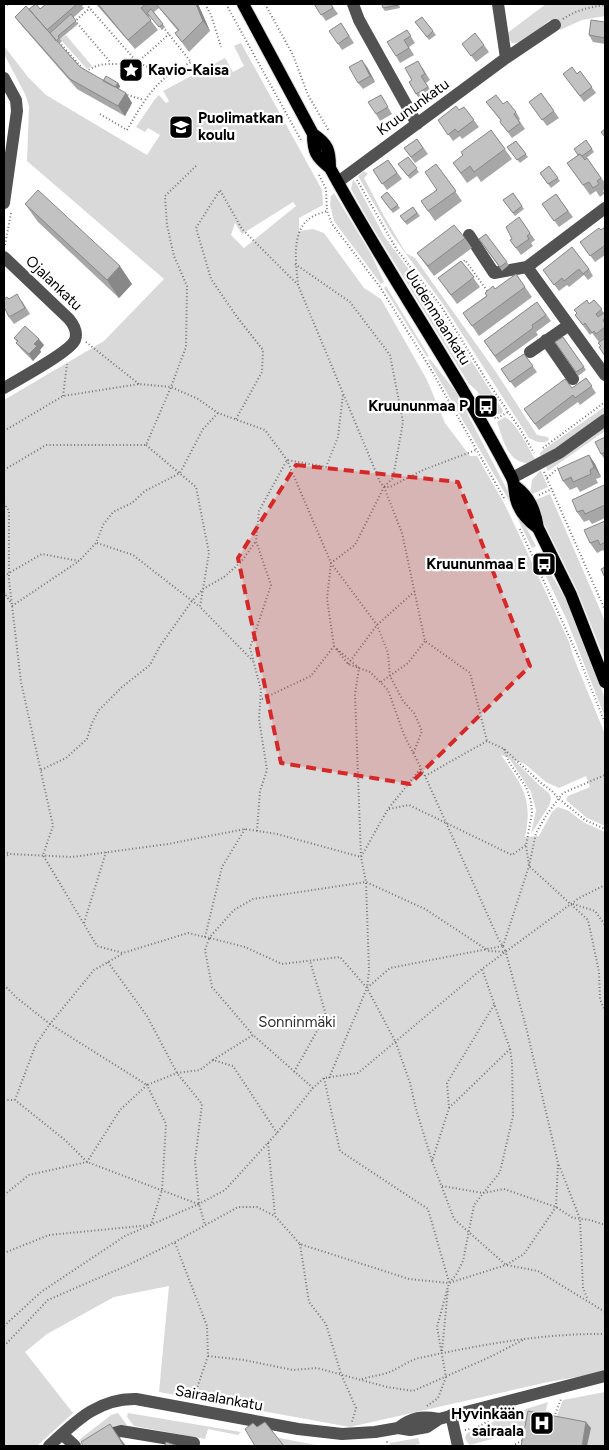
<svg xmlns="http://www.w3.org/2000/svg" width="609" height="1450" font-family="Figtree,sans-serif">
  <style>
    .green { fill: #d9d9d9; fill-rule: evenodd }
    .lines { fill: none; stroke-linecap: round; stroke-linejoin: round }
    .major-casing { stroke: #dbdbdb; stroke-width: 14 }
    .path { stroke: #747474; stroke-width: 2; stroke-dasharray: 1 2.5; stroke-linecap: butt }
    .minor { stroke: #525252; stroke-width: 12 }
    .major { stroke: #000; stroke-width: 12 }
    .wall { fill: #a7a7a7 }
    .shaded-wall { fill: #888 }
    .building { fill: #c2c2c2; stroke: #888 }
    .marked { fill: #d62828; fill-opacity: 0.2; stroke: #d62828; stroke-width: 4; stroke-dasharray: 10 6; stroke-linejoin: round }
    .labels { text-anchor: middle; stroke-width: 4.5; stroke-linejoin: round; paint-order: stroke }
    .poi-label { font-size: 15px; font-weight: bold; fill: #000; stroke: #fff; text-anchor: end }
    .street-label { font-size: 15px; fill: #000; stroke: #fff }
    .park-label { font-size: 15px; fill: #303030; stroke: #fff }
  </style>
  <rect width="100%" height="100%" fill="#fff"/>
  <path class="green" d="M 546,4 L 605,4 L 605,16 L 582,20 L 560,30 L 550,20 L 522,42 L 512,43 L 506,34 Z
    M 66,35 L 92,66 L 87,69 L 60,39 Z
    M 241,43 L 322,190 L 323,205 L 299,218 L 299,231 L 313,229 L 324,233 L 364,288 L 381,299 L 427,380 L 445,423 L 470,456 L 477,456 L 506,507 L 569,642 L 573,656 L 605,734 L 605,826 L 587,818 L 566,800 L 568,796 L 590,787 L 586,776 L 559,788 L 546,782 L 525,764 L 514,760 L 540,786 L 549,793 L 551,798 L 550,804 L 531,834 L 536,810 L 531,792 L 509,758 L 501,755 C 523,786 533,799 525,837 L 539,836 L 552,812 L 558,807 L 569,811 L 583,822 L 605,832 L 605,1372 L 548,1382 L 350,1427 L 159,1392 L 169,1286 L 114,1297 L 47,1334 L 25,1352 L 73,1413 L 37,1446 L 4,1446 L 4,400 L 104,341 L 164,279 L 27,161 L 29,107 L 26,96 L 4,54 L 4,46 L 28,77 L 46,95 L 147,155 L 160,135 L 148,128 L 145,132 L 136,127 L 155,99 L 159,95 L 166,103 L 169,101 L 163,91 L 225,58 L 233,72 L 244,66 L 234,46 ZM 293,202 L 296,206 L 244,248 L 231,235 L 235,223 L 242,234 Z
    M 364,171 L 368,174 L 364,178 L 384,216 L 406,253 L 415,258 L 496,372 L 537,435 L 548,437 L 549,440 C 542,445 535,441 529,438 L 443,304 L 392,235 L 358,176 Z
    M 353,180 L 356,183 L 384,236 L 441,313 L 502,409 L 503,412 L 501,414 L 493,413 L 496,410 L 491,403 L 487,405 L 477,391 L 469,384 L 370,223 L 351,189 Z
    M 334,193 L 371,254 L 384,282 L 381,284 L 334,221 L 330,205 L 331,196 Z
    M 386,286 L 429,356 L 427,357 L 384,288 Z
    M 430,359 L 456,392 L 514,503 L 511,504 L 428,360 Z
    M 603,408 L 605,409 L 605,413 L 541,458 L 540,453 L 543,450 Z
    M 505,417 C 517,423 528,448 535,459 L 528,463 C 507,462 503,439 497,422 Z
    M 605,426 L 605,431 L 548,471 L 546,467 Z
    M 540,471 L 541,471 L 548,487 L 530,495 L 532,480 Z
    M 550,494 L 605,621 L 605,660 L 577,590 L 533,501 Z
    M 517,510 L 536,546 L 532,548 L 515,513 Z
    M 547,567 L 566,600 L 594,667 L 605,699 L 605,717 L 566,618 L 543,570 Z
    M 605,1392 L 605,1446 L 587,1446 L 590,1428 L 554,1423 L 563,1400 Z
    M 548,1402 L 543,1421 L 518,1427 L 492,1439 L 470,1445 L 467,1442 L 465,1438 L 467,1433 L 481,1429 L 501,1417 Z
    M 118,1413 L 127,1425 C 110,1424 97,1435 82,1443 L 79,1440 L 111,1415 Z
    M 128,1413 L 134,1414 L 241,1432 L 238,1435 L 208,1429 L 205,1439 L 134,1426 L 127,1417 Z
    M 269,1436 L 321,1446 L 283,1446 Z
    M 418,1438 L 420,1444 L 409,1446 L 389,1446 L 390,1443 Z"/>
  <g class="lines">
    <g class="major-casing">
      <path id="major" d="M 243,4 L 313,134 C 313,152 316,157 330,168 C 387,273 457,372 512,478 C 515,485 514,491 516,499 C 519,511 528,521 538,528
        M 313,134 C 328,144 330,150 330,168
        M 515,486 C 530,497 535,510 538,528 L 571,595 L 605,682"/>
    </g>
    <path class="path" d="M 86,4 L 137,62 L 167,76 L 191,62 L 163,27
      M 205,4 L 211,15 L 221,47
      M 226,4 L 302,142
      M 265,4 L 293,55 L 308,95 L 329,131
      M 4,7 L 9,4
      M 563,19 C 576,10 590,7 605,5
      M 74,22 L 90,8
      M 77,23 L 111,63
      M 59,42 L 84,70
      M 86,72 C 101,59 118,67 135,62 C 142,60 162,40 169,34
      M 124,94 L 144,100
      M 100,114 L 127,130 C 139,109 149,91 167,76
      M 319,175 L 326,189 L 327,211 L 332,224 L 380,287 L 430,368 L 504,498
      M 357,180 L 397,250 L 441,306 L 485,378 L 520,429 L 534,453
      M 5,245 L 11,213
      M 461,263 L 465,260 L 488,292
      M 295,264 L 350,302 L 390,355 L 403,422 L 393,478 L 384,487
      M 298,285 C 296,265 291,232 309,219 C 314,215 321,213 327,211
      M 86,342 L 139,384
      M 63,396 L 67,364
      M 487,406 L 496,419 L 508,412
      M 236,419 L 262,372 L 263,350 L 237,317 L 211,279 L 196,228 L 220,190 L 242,229 L 298,285 L 380,482 L 384,487 L 355,545 L 331,563 L 327,599 L 334,646 L 348,664 L 370,672 L 388,690 L 404,735 L 425,776 L 498,938 L 506,952
      M 4,431 L 63,396 L 139,384 L 171,387 L 198,399 L 218,413 L 265,430 L 287,460 L 331,563 L 377,625 L 388,653 L 390,676 L 403,701 L 414,713 L 422,731 L 413,754
      M 146,445 L 196,487 L 209,553 L 200,607 L 253,661
      M 543,448 L 605,402
      M 4,470 L 46,445 L 146,445 L 171,387 L 186,347 L 187,286 L 174,256 L 167,225 L 165,196 L 196,166
      M 544,472 L 605,610
      M 547,478 L 558,468
      M 384,487 L 402,533 L 425,641 L 470,673 L 487,741
      M 384,487 L 390,487 L 423,470 L 476,450
      M 539,495 L 552,489
      M 4,503 L 9,511 L 9,580 L 21,682 L 53,826 L 43,855 L 97,946 L 123,953 L 188,933 L 209,938 L 234,910 L 253,899 L 366,882 L 425,909 L 489,951 L 506,952
      M 520,529 L 579,658 L 605,723
      M 97,543 L 133,555 L 200,607
      M 4,576 L 42,554 L 79,561 L 96,543 L 103,525 L 113,512 L 132,503 L 145,491 L 180,473 L 203,429 L 218,413
      M 4,592 L 11,603
      M 12,606 L 79,561
      M 337,649 L 359,668 L 355,694 L 361,857 L 366,882 L 369,971 L 367,988
      M 348,664 L 377,625 L 415,591
      M 381,682 L 408,663 L 425,641
      M 262,699 L 311,676 L 334,646
      M 504,749 L 509,762 L 526,787 L 531,801 L 532,813 L 526,845 L 529,866 L 588,920 L 599,972 L 600,999 L 605,1011
      M 41,770 L 66,758 L 87,739 L 92,723 L 99,710 L 122,687 L 150,665 L 160,646 L 192,601 L 203,589 L 224,577 L 241,562 L 256,541
      M 425,776 L 487,741 L 504,749 L 541,783 L 552,791 L 558,798 L 585,820 L 605,829
      M 389,809 L 409,805 L 512,855 L 526,845
      M 257,831 L 260,791 L 267,770 L 259,719 L 261,690 L 250,648 L 271,585 L 256,541 L 259,511 L 287,460 L 326,467 L 338,437 L 343,394
      M 4,851 L 10,854
      M 4,857 L 10,854 L 72,857 L 168,844 L 245,829 L 277,834 L 361,857 L 388,809 L 421,768
      M 573,904 L 595,911 L 605,925
      M 84,923 L 106,852
      M 205,937 L 222,867 L 245,829
      M 210,938 L 245,947 L 282,964 L 340,957 L 367,988 L 396,1043 L 410,1083 L 416,1109 L 432,1161
      M 209,939 L 205,950 L 212,987 L 253,1035
      M 503,946 L 529,866 L 536,833 L 547,814 L 563,793 L 605,775
      M 108,962 L 147,1016 L 177,1073 L 202,1104 L 195,1161 L 199,1204 L 205,1225
      M 4,985 L 17,998 L 50,1024 L 94,970 L 122,954
      M 494,1005 L 447,1083 L 449,1108 L 432,1161 L 454,1219 L 506,1265 L 538,1271 L 605,1312
      M 213,1060 L 253,1035 L 313,1088
      M 294,1072 L 326,1015 L 310,961
      M 324,1078 L 340,1151 L 428,1209 L 449,1282
      M 329,1078 L 367,988 L 390,968 L 503,946
      M 4,1100 L 15,1100 L 65,1140 L 87,1162 L 198,1204
      M 15,1100 L 36,1044 L 50,1024 L 147,1085 L 177,1073 L 200,1070 L 213,1060 L 233,1066 L 277,1133
      M 449,1108 L 510,1049 L 482,969
      M 268,1143 L 275,1215
      M 559,1165 L 580,1219 L 583,1288 L 588,1300
      M 442,1186 L 483,1193 L 504,1189 L 556,1207 L 573,1218 L 590,1220 L 605,1225
      M 4,1195 L 29,1175 L 87,1162 L 120,1110 L 147,1085 L 166,1124 L 162,1190 L 151,1225 L 49,1235 L 4,1253
      M 175,1243 L 207,1326 L 208,1356 L 197,1388 L 184,1395
      M 300,1244 L 309,1302 L 326,1324 L 341,1374 L 356,1408 L 352,1422
      M 4,1326 L 41,1292 L 125,1236 L 199,1204 L 225,1190 L 277,1133 L 313,1088 L 324,1078 L 358,1073 L 482,969 L 579,898 L 605,885
      M 4,1346 L 48,1300 L 126,1266 L 175,1242 L 238,1207 L 257,1207 L 275,1216 L 300,1244 L 409,1279 L 449,1283 L 506,1265 L 524,1254 L 556,1207 L 558,1163 L 526,1027 L 506,953
      M 442,1351 L 448,1289
      M 208,1356 L 244,1360 L 293,1370 L 317,1368 L 387,1387 L 413,1391 L 490,1357 L 523,1340
      M 362,1379 C 372,1376 383,1375 392,1371 C 401,1367 410,1360 419,1358 C 480,1345 543,1333 605,1334
      M 427,1406 L 438,1398 L 446,1377 L 437,1327 L 449,1283 L 456,1275 L 463,1261 L 474,1205 L 500,1172 L 513,1116 L 512,1062 L 510,1049
      M 554,1417 L 561,1399
      M 465,1430 L 478,1427 L 495,1417
      M 387,1446 L 387,1441
      M 512,1446 L 523,1440"/>
    <path class="minor" d="M 353,4 L 359,20 L 417,124
      M 498,4 L 506,58
      M 4,78 L 16,100 L 17,111 L 4,203
      M 338,182 L 506,58 L 555,25
      M 605,208 L 527,267 L 605,375
      M 469,235 L 494,273 L 527,267
      M 4,257 L 69,319 C 74,325 78,332 75,340 C 70,352 17,380 4,388
      M 546,340 L 573,379
      M 530,352 L 569,325
      M 512,478 L 559,453 L 605,420
      M 451,1415 L 458,1446
      M 398,1428 C 413,1417 421,1416 439,1419
      M 62,1434 L 75,1446
      M 49,1446 C 75,1422 98,1398 136,1399 L 298,1429 L 342,1434 L 375,1432 L 398,1428 L 410,1430 L 427,1427 L 439,1419 L 605,1376
      M 95,1446 L 110,1434 L 121,1431 L 194,1443"/>
    <use href="#major" class="major"/>
  </g>
  <path class="wall" d="M 46,4 L 85,4 L 82,6 L 84,8 L 73,18 L 78,24 L 60,39 L 62,41 L 59,44 L 80,67 L 103,81 L 118,83 L 120,86 L 119,89 L 126,93 L 132,103 L 125,116 L 77,89 L 22,26 L 15,17 L 29,9 L 40,9 Z
    M 96,4 L 198,4 L 210,31 L 189,52 L 175,33 L 178,31 L 159,8 L 154,12 L 165,27 L 162,30 L 150,16 L 148,17 L 158,30 L 135,49 Z
    M 314,4 L 331,4 L 338,14 L 326,21 Z
    M 399,4 L 400,8 L 385,11 L 383,8 Z
    M 422,17 L 436,35 L 429,40 L 415,22 Z
    M 605,22 L 605,44 L 593,42 L 589,35 Z
    M 341,23 L 354,43 L 342,50 L 338,44 Z
    M 407,30 L 415,43 L 409,47 L 414,55 L 400,63 L 396,56 Z
    M 462,44 L 484,45 L 489,52 L 476,62 Z
    M 367,67 L 375,82 L 363,89 L 358,83 Z
    M 422,67 L 430,80 L 426,83 L 433,94 L 421,101 L 416,94 L 412,80 Z
    M 580,71 L 596,93 L 584,102 L 563,74 L 577,74 Z
    M 541,93 L 559,118 L 547,126 L 529,102 Z
    M 381,95 L 392,114 L 380,121 L 376,114 Z
    M 486,102 L 503,104 L 516,112 L 520,119 L 519,120 L 525,129 L 512,138 L 500,122 L 501,121 Z
    M 464,107 L 479,127 L 462,139 L 460,136 L 453,141 L 438,120 L 459,110 Z
    M 491,130 L 512,159 L 481,182 L 477,176 L 467,183 L 453,163 L 463,155 Z
    M 417,139 L 428,154 L 415,163 L 404,148 Z
    M 586,140 L 594,152 L 584,160 L 587,158 L 605,183 L 605,189 L 603,191 L 605,193 L 600,197 L 596,191 L 590,195 L 567,163 L 578,155 Z
    M 516,141 L 528,157 L 520,163 L 507,147 Z
    M 408,157 L 419,172 L 410,179 L 398,164 Z
    M 388,160 L 402,179 L 387,190 L 373,170 Z
    M 436,164 L 462,201 L 435,221 L 421,201 L 437,190 Z
    M 549,166 L 560,181 L 551,188 L 540,173 Z
    M 387,192 L 400,208 L 393,213 L 381,197 Z
    M 513,193 L 524,209 L 515,216 L 503,200 Z
    M 556,194 L 573,217 L 559,227 L 542,204 Z
    M 25,204 L 132,284 L 119,298 L 38,222 Z
    M 413,207 L 420,216 L 407,225 L 400,216 Z
    M 519,217 L 535,240 L 531,243 L 533,246 L 521,255 L 510,240 L 512,239 Z
    M 605,227 L 605,255 L 595,262 L 580,242 Z
    M 486,234 L 509,265 L 502,271 L 479,239 Z
    M 465,238 L 472,248 L 434,276 L 417,253 Z
    M 461,261 L 480,287 L 457,304 L 438,278 Z
    M 589,269 L 593,276 L 588,280 L 584,275 L 569,287 L 567,285 L 559,291 L 543,270 Z
    M 516,274 L 532,297 L 479,336 L 463,313 Z
    M 9,299 L 22,301 L 30,314 L 14,324 L 9,317 Z
    M 594,300 L 604,313 L 605,312 L 605,357 L 599,342 L 592,333 L 590,335 L 575,315 Z
    M 537,302 L 551,321 L 536,332 L 538,335 L 499,363 L 484,341 Z
    M 563,337 L 586,370 L 578,376 L 555,342 Z
    M 14,338 L 44,345 L 40,350 L 41,352 L 33,361 L 21,349 L 16,343 L 17,342 Z
    M 524,354 L 537,372 L 515,388 L 501,369 Z
    M 586,378 L 596,393 L 580,405 L 578,402 L 539,430 L 524,409 L 572,388 Z
    M 488,399 L 496,410 L 493,413 L 485,401 Z
    M 605,437 L 605,460 L 601,454 Z
    M 589,455 L 595,464 L 601,477 L 596,479 L 598,483 L 580,492 L 577,487 L 570,490 L 563,481 Z
    M 605,487 L 605,518 L 592,524 L 589,520 L 584,522 L 577,512 Z
    M 605,521 L 605,553 L 603,550 L 597,553 L 590,543 Z"/>
  <path class="shaded-wall" d="M 196,4 L 198,4 L 210,31 L 203,21 Z
    M 362,60 L 367,67 L 375,82 L 370,76 Z
    M 118,83 L 120,86 L 117,92 L 114,89 Z
    M 126,93 L 132,103 L 125,116 L 118,106 Z
    M 120,266 L 132,284 L 119,298 L 107,280 Z
    M 39,339 L 44,345 L 40,350 L 41,352 L 33,361 L 29,354 L 34,344 Z
    M 589,455 L 595,464 L 601,477 L 594,467 Z
    M 586,1422 L 591,1428 L 587,1446 L 582,1446 Z
    M 110,1424 L 123,1442 L 126,1446 L 124,1446 Z"/>
  <path class="building" d="M 36,4 L 40,9 L 46,4 L 77,4 L 47,30 L 29,9 Z
    M 98,4 L 146,4 L 141,8 L 151,20 L 128,40 Z
    M 156,4 L 196,4 L 203,21 L 182,42 L 175,33 L 179,30 Z
    M 314,4 L 331,4 L 333,8 L 321,15 Z
    M 382,4 L 398,4 L 398,5 L 383,8 Z
    M 26,6 L 80,67 L 126,93 L 118,106 L 70,79 L 15,17 Z
    M 151,9 L 163,24 L 159,27 L 147,13 Z
    M 71,14 L 76,21 L 58,36 L 59,38 L 56,41 L 50,33 Z
    M 422,17 L 433,31 L 427,37 L 415,22 Z
    M 591,20 L 605,22 L 605,38 L 589,35 Z
    M 341,23 L 349,36 L 338,44 L 329,31 Z
    M 407,30 L 411,36 L 404,40 L 409,48 L 396,56 L 387,42 Z
    M 475,33 L 484,45 L 471,56 L 462,44 Z
    M 362,60 L 370,76 L 358,83 L 349,67 Z
    M 418,61 L 425,74 L 421,76 L 428,87 L 416,94 L 409,82 L 412,80 L 405,68 Z
    M 572,67 L 577,74 L 580,71 L 592,87 L 580,96 L 563,74 Z
    M 106,76 L 118,83 L 115,87 L 103,81 Z
    M 541,93 L 554,111 L 542,120 L 529,102 Z
    M 381,95 L 388,107 L 376,114 L 368,102 Z
    M 496,95 L 503,104 L 507,101 L 516,112 L 514,114 L 520,123 L 508,132 L 500,122 L 501,120 L 486,102 Z
    M 456,106 L 459,110 L 464,107 L 474,120 L 458,132 L 455,129 L 448,135 L 438,120 Z
    M 605,129 L 605,137 L 601,132 Z
    M 491,130 L 505,149 L 474,172 L 470,166 L 461,173 L 453,163 L 463,155 L 461,152 Z
    M 417,139 L 423,148 L 411,157 L 404,148 Z
    M 586,140 L 592,149 L 582,156 L 580,154 L 578,155 L 574,149 Z
    M 516,141 L 526,154 L 517,160 L 507,147 Z
    M 580,154 L 585,160 L 587,158 L 601,178 L 597,181 L 599,184 L 593,188 L 589,182 L 583,185 L 567,163 Z
    M 408,157 L 417,168 L 408,176 L 398,164 Z
    M 388,160 L 397,173 L 382,184 L 373,170 Z
    M 436,164 L 456,191 L 428,211 L 421,201 L 437,190 L 425,172 Z
    M 549,166 L 558,178 L 548,184 L 540,173 Z
    M 38,190 L 120,266 L 107,280 L 25,204 Z
    M 387,192 L 398,205 L 391,210 L 381,197 Z
    M 513,193 L 522,206 L 513,213 L 503,200 Z
    M 556,194 L 568,211 L 554,221 L 542,204 Z
    M 413,207 L 417,213 L 405,222 L 400,216 Z
    M 519,217 L 530,233 L 527,236 L 529,239 L 516,248 L 510,240 L 512,239 L 506,227 Z
    M 454,225 L 465,238 L 428,266 L 417,253 Z
    M 605,227 L 605,248 L 604,246 L 590,256 L 580,242 L 599,228 L 601,230 Z
    M 486,234 L 507,262 L 500,267 L 479,239 Z
    M 572,247 L 589,269 L 583,274 L 579,269 L 564,281 L 562,278 L 554,285 L 543,270 Z
    M 461,261 L 474,277 L 451,295 L 438,278 Z
    M 516,274 L 525,287 L 472,326 L 463,313 L 487,296 L 485,293 L 493,286 L 495,289 Z
    M 17,294 L 25,308 L 9,317 L 4,307 L 4,299 L 7,297 L 9,299 Z
    M 587,300 L 589,304 L 594,300 L 602,309 L 596,314 L 598,317 L 605,312 L 605,318 L 603,320 L 605,323 L 605,327 L 596,334 L 594,331 L 592,333 L 585,323 L 583,325 L 575,315 L 577,313 L 574,310 Z
    M 537,302 L 546,315 L 532,325 L 533,328 L 495,356 L 484,341 Z
    M 25,326 L 39,339 L 34,344 L 37,346 L 29,354 L 16,343 L 18,341 L 14,338 Z
    M 563,337 L 584,367 L 576,372 L 555,342 Z
    M 605,338 L 605,356 L 599,347 L 601,346 L 598,343 Z
    M 524,354 L 533,366 L 510,382 L 501,369 Z
    M 586,378 L 592,386 L 575,398 L 573,395 L 535,424 L 524,409 L 565,379 L 572,388 Z
    M 488,399 L 494,407 L 491,409 L 485,401 Z
    M 605,437 L 605,452 L 601,454 L 595,442 Z
    M 589,455 L 594,467 L 590,470 L 591,474 L 573,482 L 571,477 L 563,481 L 558,469 Z
    M 604,485 L 605,488 L 605,505 L 585,514 L 583,510 L 577,512 L 572,500 Z
    M 605,521 L 605,542 L 600,545 L 598,540 L 590,543 L 584,530 Z
    M 605,567 L 605,578 L 601,569 Z
    M 528,1411 L 586,1422 L 582,1446 L 521,1446 Z
    M 265,1422 L 284,1446 L 255,1446 L 245,1429 L 253,1423 L 257,1427 Z
    M 110,1424 L 124,1446 L 83,1446 L 81,1442 Z
    M 166,1442 L 178,1446 L 165,1446 Z"/>
  <path class="marked" d="M 296,465 L 458,482 L 530,666 L 410,784 L 281,763 L 238,558 Z"/>
  <defs>
    <g id="sight-square" transform="scale(1.25)"><rect x="-9" y="-9" width="18" height="18" rx="4" fill="#000" stroke="#fff"/><path d="M0-6L1.8-2.2L6-1.7L2.9 1.2L3.7 5.4L0 3.3L-3.7 5.4L-2.9 1.2L-6-1.7L-1.8-2.2Z" fill="#fff"/></g>
    <g id="school-square" transform="scale(1.25)"><rect x="-9" y="-9" width="18" height="18" rx="4" fill="#000" stroke="#fff"/><path d="M0-5L7-2L0 1L-7-2ZM-4 1L0 2.5L4 1V4Q0 6-4 4Z" fill="#fff"/></g>
    <g id="bus-square" transform="scale(1.25)"><rect x="-9" y="-9" width="18" height="18" rx="4" fill="#000" stroke="#fff"/><path d="M-5-6H5V4H4V6H2V4H-2V6H-4V4H-5ZM-3.5-4V0h7V-4ZM-3.5 1.2v1.5H-2V1.2ZM2 1.2v1.5H3.5V1.2Z" fill="#fff"/></g>
    <g id="hospital-square" transform="scale(1.25)"><rect x="-9" y="-9" width="18" height="18" rx="4" fill="#000" stroke="#fff"/><path d="M-5-5h3v3.5h4V-5h3V5h-3V1.5h-4V5h-3Z" fill="#fff"/></g>
  </defs>
  <g fill-rule="evenodd">
    <use href="#sight-square" x="131" y="70"/>
    <use href="#school-square" x="181" y="127"/>
    <use href="#bus-square" x="486" y="406"/>
    <use href="#bus-square" x="544" y="564"/>
    <use href="#hospital-square" x="542" y="1423"/>
  </g>
  <g class="labels">
    <g class="poi-label">
      <text x="148" y="75" text-anchor="start">Kavio-Kaisa</text>
      <text x="198" y="123" text-anchor="start">Puolimatkan<tspan x="198" dy="17">koulu</tspan></text>
      <text x="468" y="411">Kruununmaa P</text>
      <text x="526" y="569">Kruununmaa E</text>
      <text x="524" y="1419">Hyvinkään<tspan x="524" dy="17">sairaala</tspan></text>
    </g>
    <g class="street-label">
      <text transform="translate(413 107) rotate(-36)" y="5">Kruununkatu</text>
      <text transform="translate(54 283) rotate(44)" y="5">Ojalankatu</text>
      <text transform="translate(438 317) rotate(58)" y="5">Uudenmaankatu</text>
      <text transform="translate(219 1398) rotate(10)" y="5">Sairaalankatu</text>
    </g>
    <g class="park-label">
      <text x="297" y="1027">Sonninmäki</text>
    </g>
  </g>
  <rect width="609" height="1450" fill="none" stroke="#000000" stroke-width="10"/>
</svg>
